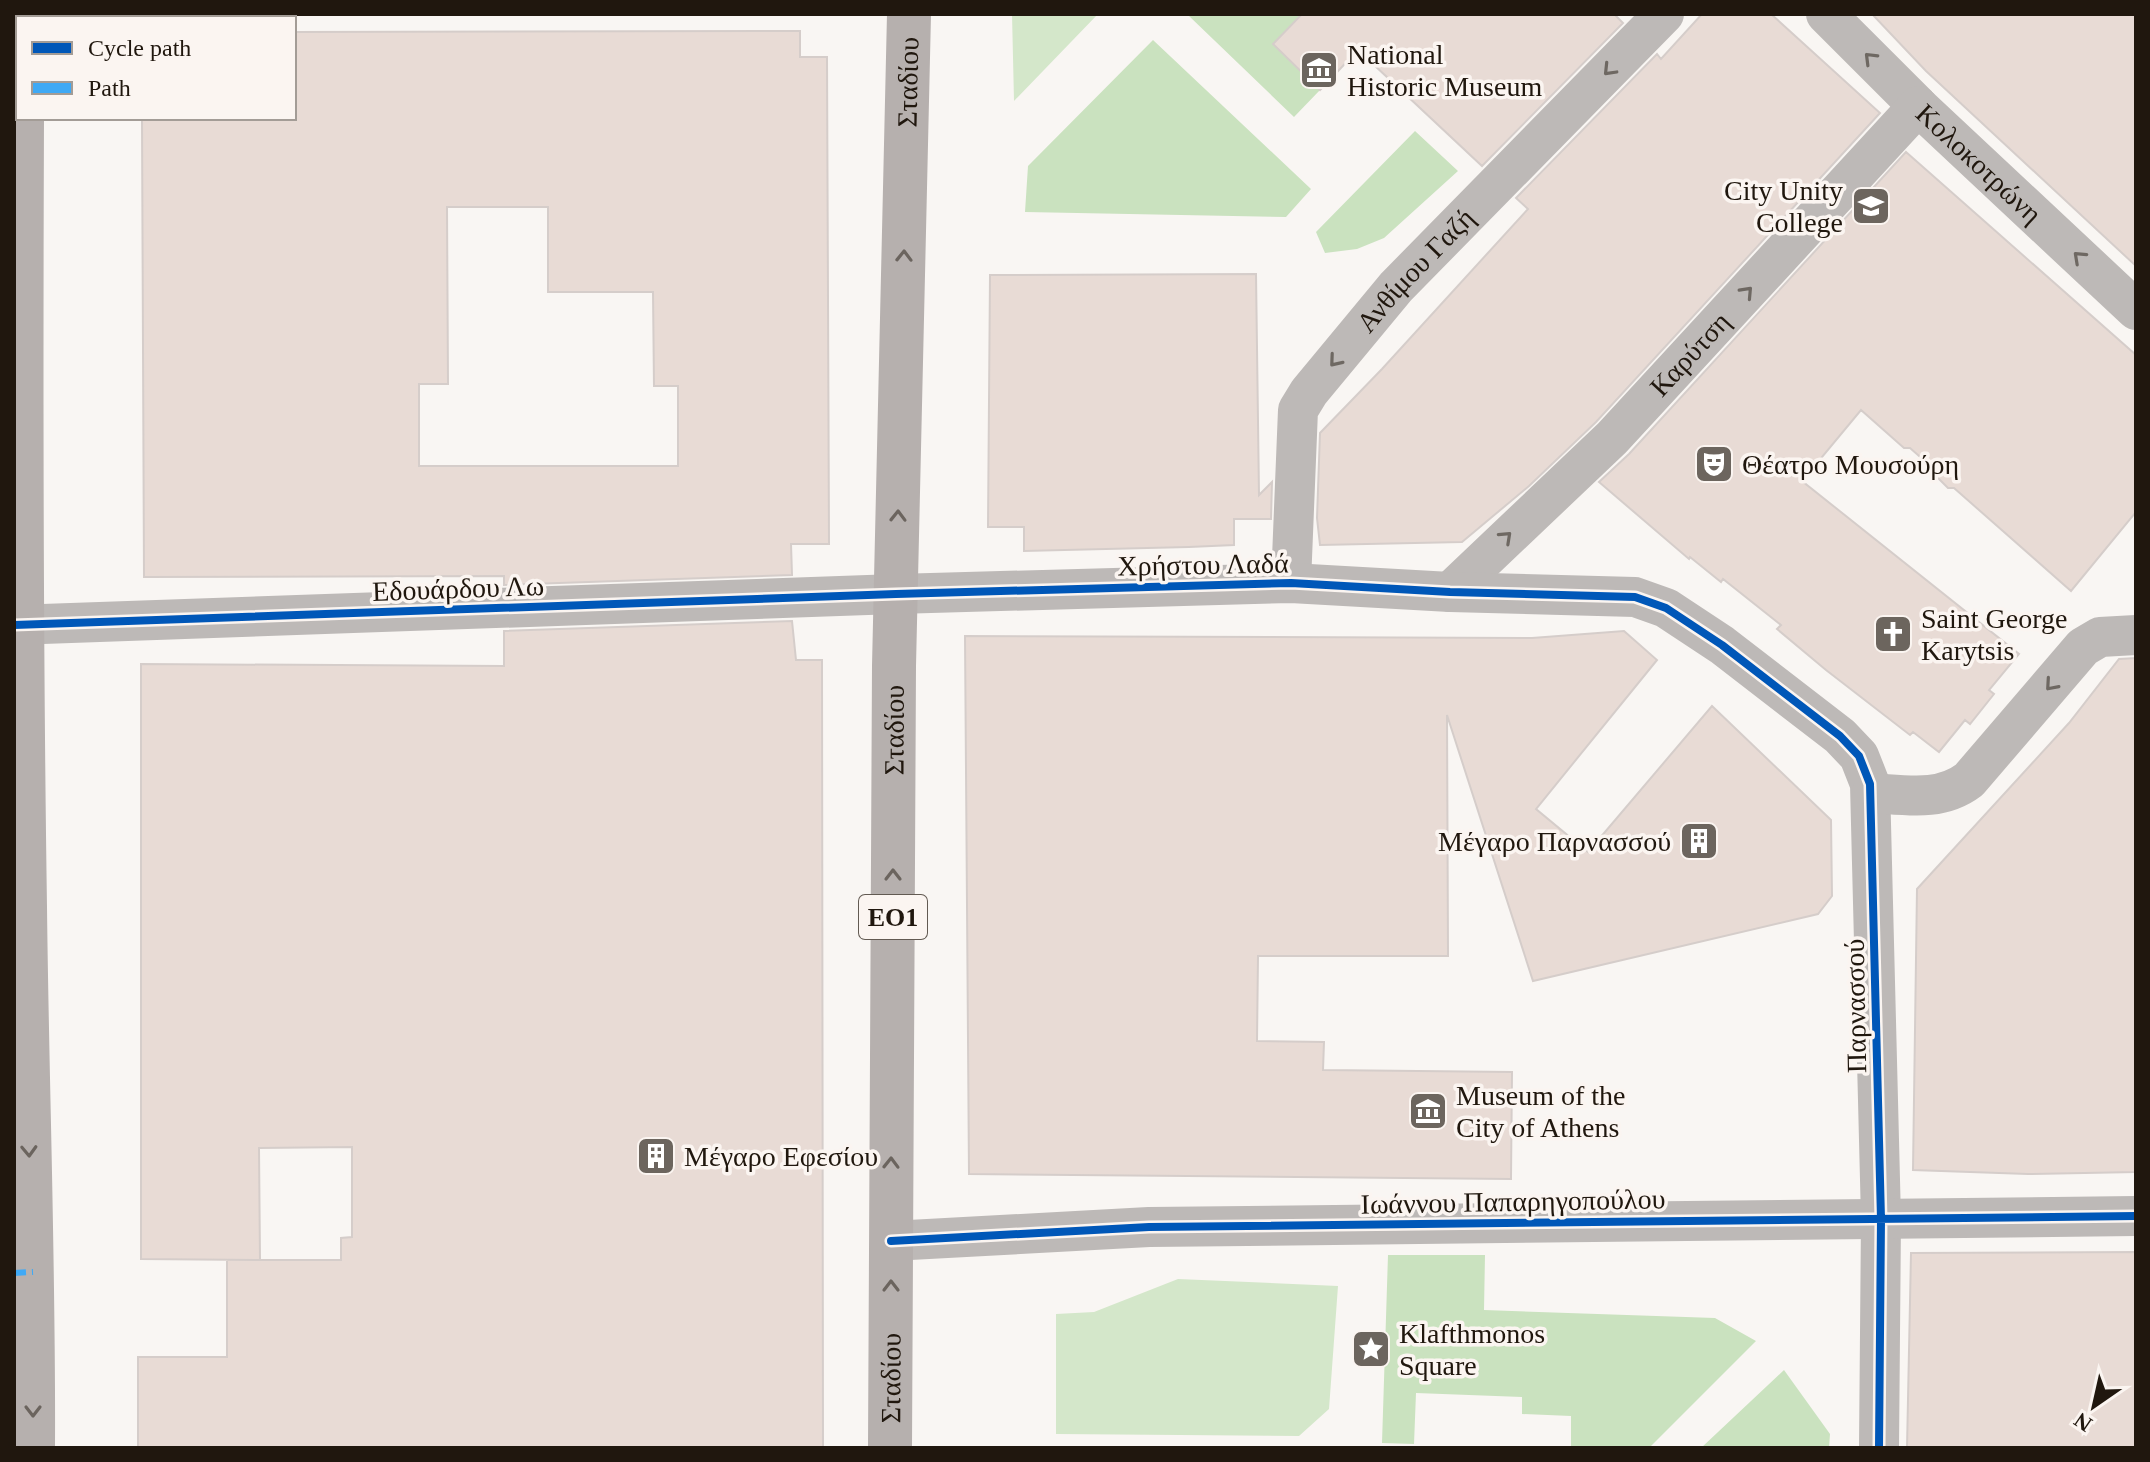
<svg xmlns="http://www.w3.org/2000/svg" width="2150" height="1462" font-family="Georgia,serif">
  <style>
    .green { fill: #d4e7ca }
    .forest { fill: #cae2bf }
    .building { fill: #e8dbd5; stroke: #d5cdca; stroke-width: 2; fill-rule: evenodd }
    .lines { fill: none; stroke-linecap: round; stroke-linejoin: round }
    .minor { stroke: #bdb9b7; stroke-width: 40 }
    .primary { stroke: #b6b0ae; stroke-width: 44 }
    .quiet { stroke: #3fa9f5; stroke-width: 6; stroke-dasharray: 12 6; stroke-linecap: butt }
    .cycleway-casing { stroke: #fbf5f1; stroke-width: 13 }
    .cycleway { stroke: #0057b8; stroke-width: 8 }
    .oneway { stroke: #6e6862 }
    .oneway2 { stroke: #6b645e }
    .labels { text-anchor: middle; stroke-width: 7; stroke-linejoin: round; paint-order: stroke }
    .shield { fill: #fbf5f1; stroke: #625a52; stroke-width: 2 }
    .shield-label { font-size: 26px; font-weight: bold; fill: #20170e }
    .poi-label { font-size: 28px; fill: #20170e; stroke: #fbf5f1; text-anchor: start }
    .street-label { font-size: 28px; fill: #20170e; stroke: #fbf5f1 }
  </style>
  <rect width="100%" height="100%" fill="#f9f6f3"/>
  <path class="green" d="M 1012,14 L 1098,14 L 1014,101 Z
    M 1178,1279 L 1338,1286 L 1329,1409 L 1299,1436 L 1056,1434 L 1056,1314 L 1094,1312 Z"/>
  <path class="forest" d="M 1190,14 L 1302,14 L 1274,44 L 1320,90 L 1294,117 L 1189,16 Z
    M 1153,40 L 1311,189 L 1286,217 L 1025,212 L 1028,166 Z
    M 1415,131 L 1458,171 L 1384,238 L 1357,249 L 1325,253 L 1316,232 Z
    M 1388,1255 L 1485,1255 L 1484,1310 L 1715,1318 L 1756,1341 L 1649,1448 L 1571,1448 L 1571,1416 L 1522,1414 L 1522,1397 L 1416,1393 L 1414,1444 L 1382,1443 Z
    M 1784,1370 L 1830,1434 L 1829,1448 L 1701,1448 Z"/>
  <path class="building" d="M 1302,14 L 1614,14 L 1623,23 L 1482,166 L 1358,50 L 1320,90 L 1273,44 Z
    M 1702,14 L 1771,14 L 1880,113 L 1596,422 L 1529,486 L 1462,542 L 1320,545 L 1317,518 L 1320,433 L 1382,369 L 1528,209 L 1516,198 L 1657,54 L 1661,59 Z
    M 1872,14 L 2136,14 L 2136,266 L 1926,71 Z
    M 800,31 L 800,57 L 827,57 L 829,544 L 791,544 L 792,575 L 504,585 L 504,576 L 144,577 L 142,118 L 294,118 L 294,32 ZM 447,207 L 548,207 L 548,292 L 653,292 L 654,386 L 678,386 L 678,466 L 419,466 L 419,384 L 448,384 Z
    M 1906,152 L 2136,355 L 2136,512 L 2071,591 L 1954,488 L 1948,488 L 1936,476 L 1935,470 L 1910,448 L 1904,448 L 1861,410 L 1802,481 L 2019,654 L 1989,690 L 1994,694 L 1970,724 L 1965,720 L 1939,752 L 1913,732 L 1910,735 L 1826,670 L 1777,629 L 1781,625 L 1723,579 L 1721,582 L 1690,557 L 1689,559 L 1599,482 L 1629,454 Z
    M 1256,274 L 1259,495 L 1272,482 L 1271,519 L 1234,519 L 1234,545 L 1189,547 L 1024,551 L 1024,527 L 988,527 L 990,275 Z
    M 792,621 L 796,660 L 822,660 L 823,1448 L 138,1448 L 138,1357 L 227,1357 L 227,1260 L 341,1260 L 341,1238 L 352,1237 L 352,1147 L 259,1148 L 260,1260 L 141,1259 L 141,664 L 504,666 L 504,631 Z
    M 1624,631 L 1657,660 L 1536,809 L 1588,852 L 1712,706 L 1831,820 L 1832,896 L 1818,914 L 1533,981 L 1447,715 L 1448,956 L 1258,956 L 1257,1041 L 1324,1042 L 1323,1070 L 1512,1072 L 1511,1179 L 969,1174 L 965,636 L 1532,638 Z
    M 2136,658 L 2136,1172 L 2028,1174 L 1913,1170 L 1917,889 L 2069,723 L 2119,659 Z
    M 2136,1252 L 2136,1448 L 1907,1448 L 1911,1253 Z"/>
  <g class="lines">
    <g class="minor">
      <path id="s1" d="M 1826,14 L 1918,106 L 2136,310"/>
      <path id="s2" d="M 1291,583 L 1298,410 L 1309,392 L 1396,287 L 1664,14"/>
      <path id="s3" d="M 1450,592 L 1612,438 L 1918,106"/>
      <path d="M 14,625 L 896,594 L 1291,583 L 1450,592 L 1635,597 L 1666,608 L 1722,645 L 1840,736 L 1859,756 L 1870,784 L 1881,1219 L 1879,1448"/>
      <path d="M 1872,793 C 1906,795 1940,802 1969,780 L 2083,647 L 2100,637 L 2136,635"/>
      <path d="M 891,1241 L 1149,1227 L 2136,1216"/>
    </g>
    <g class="primary">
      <path d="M 22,18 L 22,14"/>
      <path d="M 22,118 C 21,381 21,644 25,907 C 27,1087 34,1267 33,1448"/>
      <path id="s4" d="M 890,1448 L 894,666 L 909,14"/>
    </g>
    <path class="quiet" d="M 14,1273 L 33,1272"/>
    <g class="cycleway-casing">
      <path id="cycleway" d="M 14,625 L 896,594 L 1291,583 L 1450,592 L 1635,597 L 1666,608 L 1722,645 L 1840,736 L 1859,756 L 1870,784 L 1881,1219 L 1879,1448
        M 891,1241 L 1149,1227 L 2136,1216"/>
    </g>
    <use href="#cycleway" class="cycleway"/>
  </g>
  <defs><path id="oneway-chevron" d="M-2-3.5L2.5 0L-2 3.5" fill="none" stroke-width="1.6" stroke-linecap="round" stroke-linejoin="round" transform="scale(2)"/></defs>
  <g class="oneway">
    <use href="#oneway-chevron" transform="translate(1870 58) rotate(-135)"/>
    <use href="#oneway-chevron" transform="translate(1609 70) rotate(134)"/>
    <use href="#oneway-chevron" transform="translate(2079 257) rotate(-137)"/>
    <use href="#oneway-chevron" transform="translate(1747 292) rotate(-47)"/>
    <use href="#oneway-chevron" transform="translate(1335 361) rotate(130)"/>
    <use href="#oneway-chevron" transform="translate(1506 537) rotate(-43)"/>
    <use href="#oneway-chevron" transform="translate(2051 685) rotate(131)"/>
  </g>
  <g class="oneway2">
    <use href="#oneway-chevron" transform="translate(904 256) rotate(-89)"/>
    <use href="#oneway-chevron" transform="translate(898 516) rotate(-89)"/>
    <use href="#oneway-chevron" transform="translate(893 875) rotate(-90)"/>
    <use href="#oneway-chevron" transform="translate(29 1151) rotate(88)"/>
    <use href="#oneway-chevron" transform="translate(891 1163) rotate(-89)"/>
    <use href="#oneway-chevron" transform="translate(891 1286) rotate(-90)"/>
    <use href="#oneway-chevron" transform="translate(33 1411) rotate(90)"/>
  </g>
  <defs>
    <g id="museum-square" transform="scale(2)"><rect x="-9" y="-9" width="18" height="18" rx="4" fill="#6c655e" stroke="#fbf5f1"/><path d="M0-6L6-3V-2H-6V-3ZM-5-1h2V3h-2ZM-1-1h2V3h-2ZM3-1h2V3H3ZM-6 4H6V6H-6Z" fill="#fff"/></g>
    <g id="university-square" transform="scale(2)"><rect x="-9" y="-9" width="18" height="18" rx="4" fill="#6c655e" stroke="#fbf5f1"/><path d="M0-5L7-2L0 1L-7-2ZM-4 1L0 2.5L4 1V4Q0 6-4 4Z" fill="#fff"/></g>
    <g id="theatre-square" transform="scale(2)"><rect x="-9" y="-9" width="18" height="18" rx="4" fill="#6c655e" stroke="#fbf5f1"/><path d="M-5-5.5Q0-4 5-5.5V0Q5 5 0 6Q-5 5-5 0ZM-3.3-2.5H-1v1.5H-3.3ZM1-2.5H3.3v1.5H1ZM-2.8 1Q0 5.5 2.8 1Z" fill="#fff"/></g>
    <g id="church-square" transform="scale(2)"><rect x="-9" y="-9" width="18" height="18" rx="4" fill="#6c655e" stroke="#fbf5f1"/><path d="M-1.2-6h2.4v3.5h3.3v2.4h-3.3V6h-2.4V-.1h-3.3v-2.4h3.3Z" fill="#fff"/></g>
    <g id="building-square" transform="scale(2)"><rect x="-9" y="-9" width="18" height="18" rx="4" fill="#6c655e" stroke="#fbf5f1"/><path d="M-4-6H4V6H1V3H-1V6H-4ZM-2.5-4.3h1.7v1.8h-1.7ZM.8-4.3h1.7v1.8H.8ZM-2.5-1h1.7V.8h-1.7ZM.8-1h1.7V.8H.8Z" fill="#fff"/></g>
    <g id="sight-square" transform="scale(2)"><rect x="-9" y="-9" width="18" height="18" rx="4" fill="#6c655e" stroke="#fbf5f1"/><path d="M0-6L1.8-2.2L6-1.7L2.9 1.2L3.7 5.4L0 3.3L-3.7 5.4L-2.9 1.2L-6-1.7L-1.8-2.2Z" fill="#fff"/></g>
  </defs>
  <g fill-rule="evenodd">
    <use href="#museum-square" x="1319" y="70"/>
    <use href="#university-square" x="1871" y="206"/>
    <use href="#theatre-square" x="1714" y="464"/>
    <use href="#church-square" x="1893" y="634"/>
    <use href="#building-square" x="1699" y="841"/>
    <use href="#museum-square" x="1428" y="1111"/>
    <use href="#building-square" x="656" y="1156"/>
    <use href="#sight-square" x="1371" y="1349"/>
  </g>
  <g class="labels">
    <rect class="shield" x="859" y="895" width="68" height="44" rx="6"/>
    <g class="shield-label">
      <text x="893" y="926">ΕΟ1</text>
    </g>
    <g class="poi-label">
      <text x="1347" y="64">National<tspan x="1347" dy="32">Historic Museum</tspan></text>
      <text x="1843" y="200" text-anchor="end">City Unity<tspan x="1843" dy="32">College</tspan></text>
      <text x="1742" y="474">Θέατρο Μουσούρη</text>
      <text x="1921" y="628">Saint George<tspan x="1921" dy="32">Karytsis</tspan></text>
      <text x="1671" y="851" text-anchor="end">Μέγαρο Παρνασσού</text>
      <text x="1456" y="1105">Museum of the<tspan x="1456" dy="32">City of Athens</tspan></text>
      <text x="684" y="1166">Μέγαρο Εφεσίου</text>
      <text x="1399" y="1343">Klafthmonos<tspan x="1399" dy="32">Square</tspan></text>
    </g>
    <g class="street-label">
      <text dy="10" stroke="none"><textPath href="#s4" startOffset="1366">Σταδίου</textPath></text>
      <text dy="10" stroke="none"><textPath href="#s1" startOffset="214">Κολοκοτρώνη</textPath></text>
      <text dy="10" stroke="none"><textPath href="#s2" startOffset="356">Ανθίμου Γαζή</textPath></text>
      <text dy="10" stroke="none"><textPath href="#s3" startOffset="338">Καρύτση</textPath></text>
      <text transform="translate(1203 564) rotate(-1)" y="10">Χρήστου Λαδά</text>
      <text transform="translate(458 588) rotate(-2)" y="10">Εδουάρδου Λω</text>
      <text dy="10" stroke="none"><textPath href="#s4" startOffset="718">Σταδίου</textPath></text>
      <text transform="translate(1855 1006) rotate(-91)" y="10">Παρνασσού</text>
      <text transform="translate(1513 1201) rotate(-1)" y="10">Ιωάννου Παπαρηγοπούλου</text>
      <text dy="10" stroke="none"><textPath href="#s4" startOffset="70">Σταδίου</textPath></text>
    </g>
  </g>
  <rect width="2150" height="1462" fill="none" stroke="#20170e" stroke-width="32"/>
  <rect x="16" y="16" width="280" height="104" fill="#fbf5f1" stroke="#a39c96" stroke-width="2"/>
  <rect x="32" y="42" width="40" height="12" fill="#0057b8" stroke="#a39c96" stroke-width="2"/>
  <text x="88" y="56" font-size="24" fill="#20170e">Cycle path</text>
  <rect x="32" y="82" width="40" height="12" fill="#3fa9f5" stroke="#a39c96" stroke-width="2"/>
  <text x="88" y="96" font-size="24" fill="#20170e">Path</text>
  <g transform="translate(2094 1406) rotate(214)" stroke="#fbf5f1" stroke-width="6" paint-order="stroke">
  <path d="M0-6L14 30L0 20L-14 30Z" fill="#20170e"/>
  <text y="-12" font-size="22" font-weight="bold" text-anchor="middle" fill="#20170e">N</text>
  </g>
</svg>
